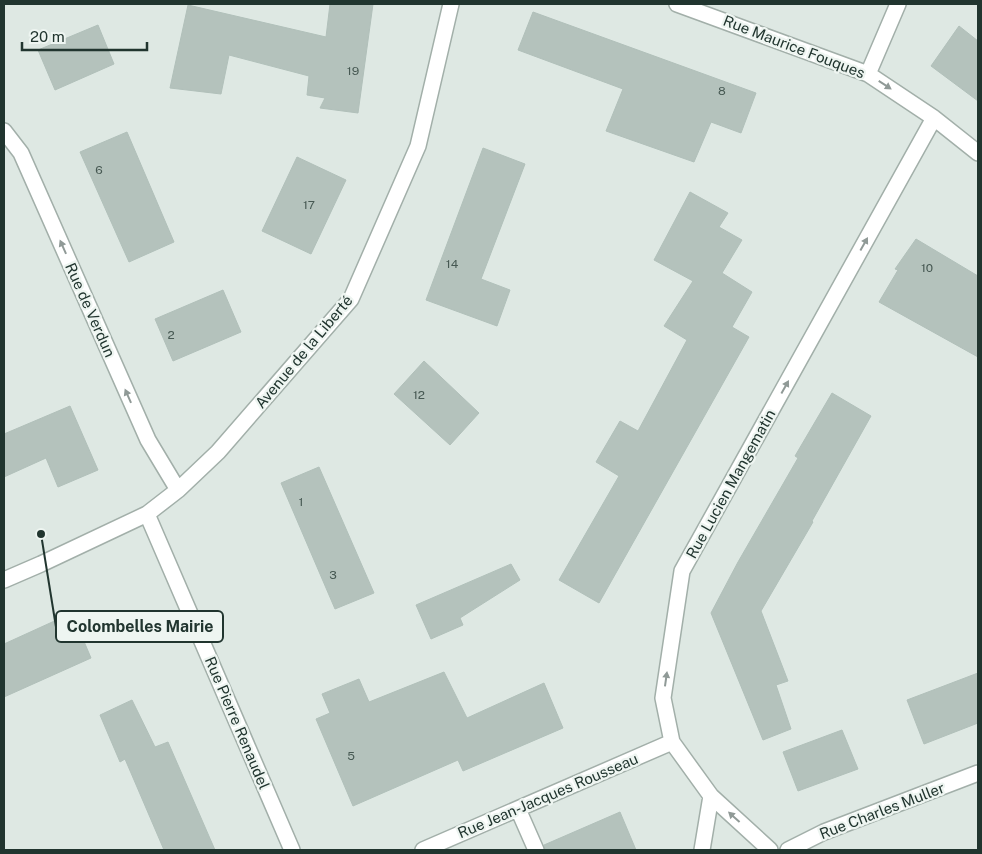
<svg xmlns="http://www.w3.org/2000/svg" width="982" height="854" font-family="'Public Sans',sans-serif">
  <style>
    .building { fill: #b4c2bc; stroke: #b1c0ba }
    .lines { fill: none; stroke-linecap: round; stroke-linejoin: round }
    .minor-casing { stroke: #a2afa9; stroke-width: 18 }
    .minor { stroke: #fff; stroke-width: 15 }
    .oneway { fill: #909a97 }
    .labels { text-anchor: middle; stroke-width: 4.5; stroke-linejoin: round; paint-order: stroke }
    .number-label { font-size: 12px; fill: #465852 }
    .street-label { font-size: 15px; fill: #21352f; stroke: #eef5f1 }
    .leader { fill: none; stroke: #21352f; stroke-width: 2 }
    .callout-dot { fill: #21352f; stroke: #eef5f1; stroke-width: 2 }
    .callout { fill: #eef5f1; stroke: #21352f; stroke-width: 2 }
    .callout-label { font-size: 16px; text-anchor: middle; font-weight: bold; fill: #21352f }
  </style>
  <rect width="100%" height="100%" fill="#dee8e3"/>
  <path class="building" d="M 330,4 L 373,4 L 358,113 L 320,108 L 325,98 L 307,95 L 309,76 L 229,55 L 221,94 L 170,88 L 188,5 L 326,37 Z
    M 533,12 L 756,93 L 741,133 L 711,122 L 694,162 L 606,131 L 623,89 L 518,50 Z
    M 98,25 L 114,64 L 55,90 L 38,50 Z
    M 959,26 L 978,41 L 978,101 L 931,66 Z
    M 127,132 L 174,242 L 129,262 L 80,152 Z
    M 483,148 L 525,164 L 481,279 L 510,290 L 497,326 L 426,300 Z
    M 297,157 L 346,180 L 311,254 L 262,231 Z
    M 690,192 L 728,213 L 719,227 L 742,240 L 722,273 L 752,292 L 732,327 L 749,337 L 599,603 L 559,580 L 619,476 L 596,462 L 620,421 L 638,431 L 687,340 L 664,326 L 693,281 L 654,260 Z
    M 916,239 L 978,276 L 978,357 L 879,302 L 898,270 L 895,269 Z
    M 223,290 L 241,332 L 173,361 L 155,319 Z
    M 424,361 L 479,413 L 450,445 L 394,394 Z
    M 832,393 L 871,416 L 812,521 L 813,522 L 761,611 L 788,681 L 776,685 L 791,729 L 763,740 L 711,613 L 738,562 L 798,458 L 795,456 Z
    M 70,406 L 98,470 L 58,487 L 46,458 L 4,477 L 4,434 Z
    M 319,467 L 374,593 L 335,609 L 281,483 Z
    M 511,564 L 520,580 L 460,618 L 463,625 L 431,639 L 416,605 Z
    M 72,613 L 91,658 L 4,697 L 4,644 Z
    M 444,672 L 467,718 L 544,683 L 563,728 L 463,771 L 458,760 L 353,806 L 316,719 L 330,713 L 322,694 L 359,679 L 369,702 Z
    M 978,673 L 978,723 L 924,744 L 907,700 Z
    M 132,700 L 155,747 L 168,742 L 215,850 L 164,850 L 125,759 L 120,762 L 100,715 Z
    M 842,730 L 858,769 L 798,791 L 783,752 Z
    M 620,812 L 636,850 L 545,850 L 544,845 Z"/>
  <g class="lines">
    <g class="minor-casing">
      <path id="minor" d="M 677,4 L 868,74 L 934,118 L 978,153
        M 868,74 L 898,4
        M 4,131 L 21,153 L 148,440 L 178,490
        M 147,514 L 292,850
        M 4,580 L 41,564 L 147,514 L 178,490 L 218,452 L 351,299 L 418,146 L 451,4
        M 518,809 L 536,850
        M 423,850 L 672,742
        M 702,850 L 711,796
        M 770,850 L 711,796 L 672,742 L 663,698 L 682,571 L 934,118
        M 788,850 L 824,832 L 978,773"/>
    </g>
    <use href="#minor" class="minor"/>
  </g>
  <defs><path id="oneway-solid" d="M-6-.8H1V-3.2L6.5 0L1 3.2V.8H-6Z" transform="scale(1.25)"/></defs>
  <g class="oneway">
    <use href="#oneway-solid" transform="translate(885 85) rotate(33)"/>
    <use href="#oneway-solid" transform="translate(864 244) rotate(-61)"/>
    <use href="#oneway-solid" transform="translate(63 247) rotate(-114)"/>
    <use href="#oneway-solid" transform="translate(785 387) rotate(-61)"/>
    <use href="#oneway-solid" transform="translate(128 396) rotate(-114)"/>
    <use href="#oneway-solid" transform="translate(666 679) rotate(-82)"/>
    <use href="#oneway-solid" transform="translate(734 817) rotate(-138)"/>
  </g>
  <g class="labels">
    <g class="number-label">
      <text x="353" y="75">19</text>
      <text x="722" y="95">8</text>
      <text x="99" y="174">6</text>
      <text x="309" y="209">17</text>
      <text x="452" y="268">14</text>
      <text x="927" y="272">10</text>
      <text x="171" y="339">2</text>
      <text x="419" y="399">12</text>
      <text x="301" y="506">1</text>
      <text x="333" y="579">3</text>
      <text x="351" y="760">5</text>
    </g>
    <g class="street-label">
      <text transform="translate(794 47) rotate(21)" y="5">Rue Maurice Fouques</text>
      <text transform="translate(90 310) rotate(66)" y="5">Rue de Verdun</text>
      <text transform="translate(304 352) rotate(-50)" y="5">Avenue de la Liberté</text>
      <text transform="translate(731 484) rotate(-61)" y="5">Rue Lucien Mangematin</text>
      <text transform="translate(237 723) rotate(67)" y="5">Rue Pierre Renaudel</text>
      <text transform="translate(548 796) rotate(-23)" y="5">Rue Jean-Jacques Rousseau</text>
      <text transform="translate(882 811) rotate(-21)" y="5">Rue Charles Muller</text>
    </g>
  </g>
  <path class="leader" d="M41 534L56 627"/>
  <circle class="callout-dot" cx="41" cy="534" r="5"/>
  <rect class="callout" x="56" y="611" width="167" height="31" rx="5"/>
  <g class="callout-label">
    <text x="140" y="632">Colombelles Mairie</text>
  </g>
  <rect width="982" height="854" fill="none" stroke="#21352f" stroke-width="10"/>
  <path d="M22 42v8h125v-8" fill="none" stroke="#21352f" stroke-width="2.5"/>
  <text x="30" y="42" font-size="15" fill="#21352f" stroke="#eef5f1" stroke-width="4" paint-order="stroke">20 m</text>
</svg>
